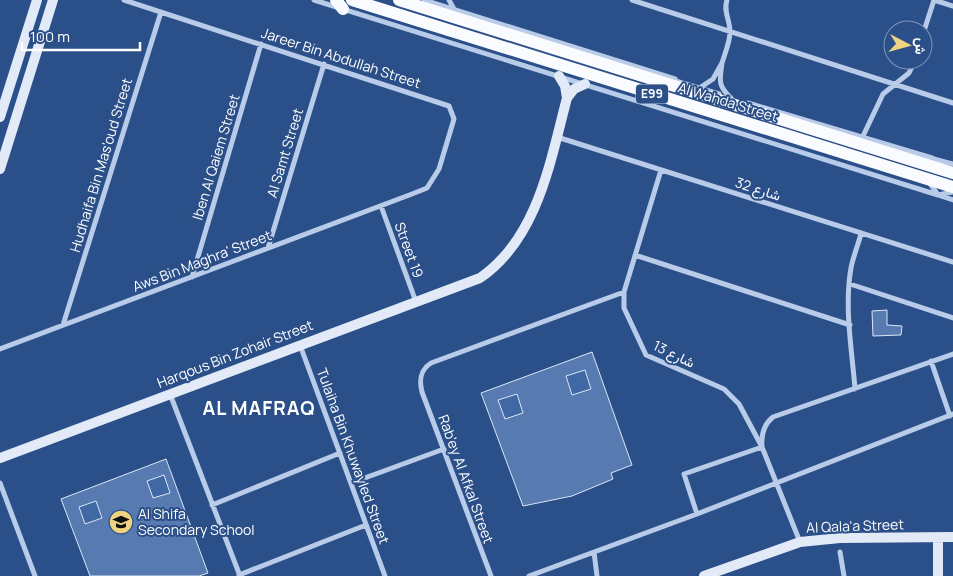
<svg xmlns="http://www.w3.org/2000/svg" width="953" height="576" font-family="Manrope,Vazirmatn,sans-serif">
  <style>
    .green { fill: #4068a4 }
    .building { fill: #577bb1; stroke: #dce6f7; fill-rule: evenodd }
    .lines { fill: none; stroke-linecap: round; stroke-linejoin: round }
    .street { stroke: #b8cbe8; stroke-width: 5 }
    .secondary { stroke: #e2eaf8; stroke-width: 10 }
    .primary { stroke: #fafbfe; stroke-width: 12 }
    .labels { text-anchor: middle; stroke-width: 4; stroke-linejoin: round; paint-order: stroke }
    .shield { fill: #2b4f88; stroke: #bfcadb; stroke-width: 1 }
    .shield-label { font-size: 12px; font-weight: bold; fill: #fff }
    .street-label { font-size: 14px; fill: #fff; stroke: #2b4f88 }
    .poi-label { font-size: 14px; fill: #fff; stroke: #2b4f88; text-anchor: start }
    .district-label { font-size: 19px; font-weight: bold; letter-spacing: 1px; fill: #fff; stroke: #2b4f88 }
  </style>
  <rect width="100%" height="100%" fill="#2b4f88"/>
  <path class="green" d="M 585,370 L 591,389 L 572,395 L 566,376 Z
    M 517,394 L 523,413 L 505,419 L 498,400 Z
    M 164,475 L 170,493 L 153,498 L 147,481 Z
    M 96,501 L 102,518 L 85,524 L 79,507 Z"/>
  <path class="building" d="M 887,310 L 887,325 L 902,326 L 901,335 L 873,336 L 872,311 Z
    M 592,352 L 632,465 L 611,473 L 613,479 L 572,496 L 523,506 L 481,393 ZM 585,370 L 591,389 L 572,395 L 566,376 ZM 517,394 L 523,413 L 505,419 L 498,400 Z
    M 166,459 L 208,573 L 199,576 L 90,576 L 61,499 ZM 164,475 L 170,493 L 153,498 L 147,481 ZM 96,501 L 102,518 L 85,524 L 79,507 Z"/>
  <g class="lines">
    <path class="street" d="M 314,0 L 938,195 L 953,192
      M 424,0 L 675,79
      M 449,0 L 454,9
      M 632,0 L 953,103
      M 934,0 L 953,6
      M 923,34 L 934,0
      M 722,63 C 725,53 730,42 730,32 C 730,20 723,11 727,0
      M 672,80 L 719,94
      M 701,87 L 713,79 L 722,63 C 720,80 717,85 731,98
      M 748,103 L 932,158
      M 863,136 L 883,94 L 909,73 L 915,60
      M 557,137 L 953,262
      M 930,158 L 953,164
      M 929,182 L 938,195 L 953,200
      M 381,206 L 416,302
      M 268,248 L 324,64
      M 635,255 L 850,325
      M 192,277 L 261,44
      M 850,284 L 953,318
      M 63,325 L 161,12
      M 300,345 L 385,576
      M 0,349 L 412,194 L 427,188 L 439,169 L 454,119 L 449,106 L 124,0
      M 931,361 L 950,416
      M 855,389 C 852,350 844,307 851,268 C 853,257 858,245 861,234
      M 170,394 L 240,576
      M 0,483 L 35,576
      M 351,483 L 444,449
      M 212,505 L 340,453
      M 697,514 L 953,414
      M 800,542 L 762,447 C 761,435 763,425 773,417 L 953,354
      M 594,552 L 597,576
      M 840,552 L 844,576
      M 239,575 L 366,525
      M 491,576 L 422,392 C 419,380 420,370 431,363 L 624,292
      M 529,576 L 697,514 L 684,474 L 762,447 L 739,404 L 724,389 L 646,355 L 624,308 L 624,292 L 661,170"/>
    <path class="secondary" d="M 567,98 L 574,89 L 585,84
      M 0,117 L 37,0
      M 0,169 L 53,0
      M 0,458 L 480,278 C 538,238 550,162 567,98 L 565,86 L 559,76
      M 938,538 L 938,576
      M 704,576 L 800,542 L 840,538 L 953,537"/>
    <path class="primary" d="M 336,0 L 343,9
      M 352,0 L 953,187
      M 399,0 L 953,173"/>
  </g>
  <defs>
    <g id="school-disc" transform="scale(1.25)"><circle r="9.5" fill="#eed480" stroke="#2b4f88"/><path d="M0-5L7-2L0 1L-7-2ZM-4 1L0 2.5L4 1V4Q0 6-4 4Z" fill="#111"/></g>
  </defs>
  <g fill-rule="evenodd">
    <use href="#school-disc" x="121" y="522"/>
  </g>
  <g class="labels">
    <rect class="shield" x="636" y="84.5" width="32" height="19" rx="4"/>
    <g class="shield-label">
      <text x="652" y="98">E99</text>
    </g>
    <g class="street-label">
      <text transform="translate(341 58) rotate(18)" y="5">Jareer Bin Abdullah Street</text>
      <text transform="translate(728 102) rotate(17)" y="5">Al Wahda Street</text>
      <text transform="translate(285 153) rotate(-73)" y="5">Al Samt Street</text>
      <text transform="translate(216 157) rotate(-73)" y="5">Iben Al Qaiem Street</text>
      <text transform="translate(101 165) rotate(-73)" y="5">Hudhaifa Bin Mas'oud Street</text>
      <text transform="translate(758 189) rotate(18)" y="5">شارع 32</text>
      <text transform="translate(409 250) rotate(70)" y="5">Street 19</text>
      <text transform="translate(202 261) rotate(-21)" y="5">Aws Bin Maghra' Street</text>
      <text transform="translate(235 354) rotate(-21)" y="5">Harqous Bin Zohair Street</text>
      <text transform="translate(674 354) rotate(26)" y="5">شارع 13</text>
      <text transform="translate(353 456) rotate(70)" y="5">Tulaiha Bin Khuwayled Street</text>
      <text transform="translate(466 479) rotate(70)" y="5">Rab'ey Al Afkal Street</text>
      <text transform="translate(855 526) rotate(-2)" y="5">Al Qala'a Street</text>
    </g>
    <g class="poi-label">
      <text x="138" y="519">Al Shifa<tspan x="138" dy="16">Secondary School</tspan></text>
    </g>
    <g class="district-label">
      <text x="259" y="415">AL MAFRAQ</text>
    </g>
  </g>
  <g transform="translate(908 45) rotate(96)"><circle r="24" fill="#2b4f88" stroke="#8095b8"/>
  <path d="M0-4L9 19L0 12L-9 19Z" fill="#eed480"/>
  <text y="-8" font-size="14" font-weight="bold" text-anchor="middle" fill="#ffffff">ش</text>
  </g>
  <path d="M22 42v8h118v-8" fill="none" stroke="#ffffff" stroke-width="2.5"/>
  <text x="30" y="42" font-size="15" fill="#ffffff" stroke="#2b4f88" stroke-width="4" paint-order="stroke">100 m</text>
</svg>
